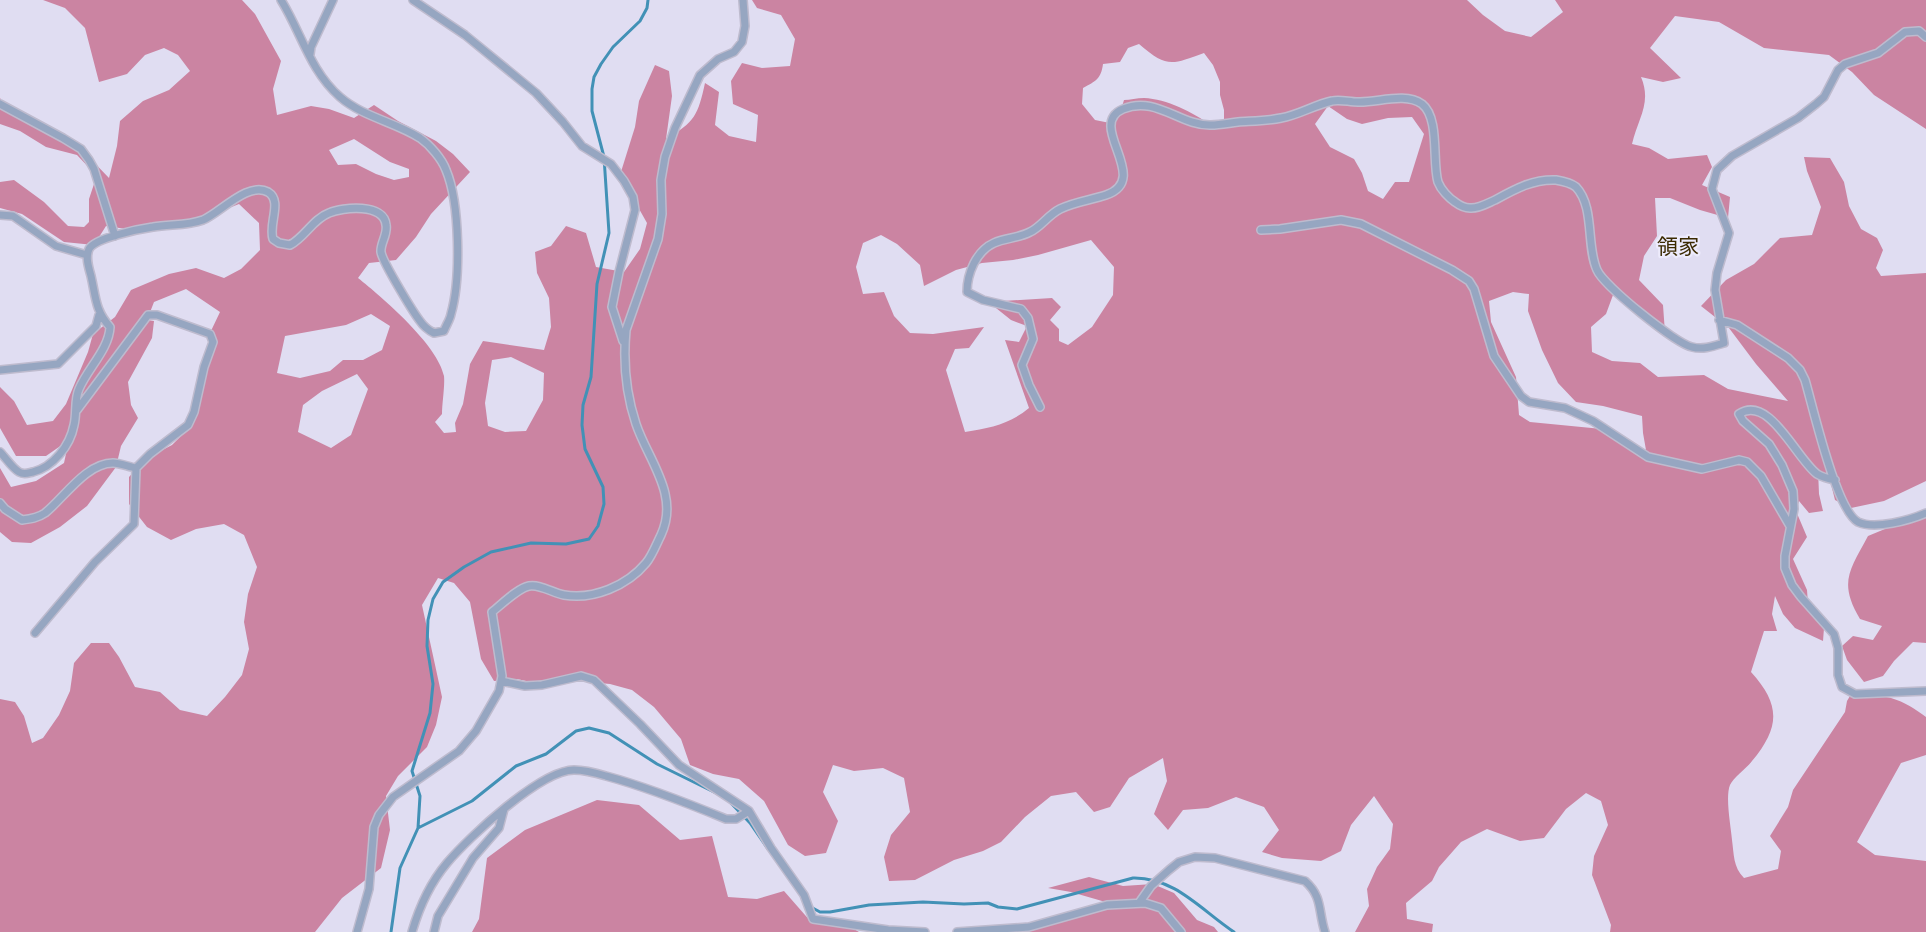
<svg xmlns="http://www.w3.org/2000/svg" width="1926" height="932" font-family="'Source Serif 4','Noto Sans JP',serif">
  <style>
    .forest { fill: #cb84a2; fill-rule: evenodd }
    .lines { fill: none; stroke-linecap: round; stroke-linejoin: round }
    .stream { stroke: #4291b6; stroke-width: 3 }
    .minor-casing { stroke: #bebbce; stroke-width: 10 }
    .minor { stroke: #96a6c1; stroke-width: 7 }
    .labels { text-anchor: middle; stroke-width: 4.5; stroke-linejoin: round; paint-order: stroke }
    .quarter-label { font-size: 21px; fill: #3b2a01; stroke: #edebfc }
  </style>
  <rect width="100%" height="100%" fill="#e0ddf2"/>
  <path class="forest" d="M 43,0 L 242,0 L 255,14 L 281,61 L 273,89 L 277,115 L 311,106 L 329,109 L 354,118 L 374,105 L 398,121 L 436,141 L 453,154 L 470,172 L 431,214 L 416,237 L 396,260 L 369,263 L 358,278 C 382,297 438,345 444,376 C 445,386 442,403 442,414 L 435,422 L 444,433 L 456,432 L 455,423 L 463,404 L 470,364 L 483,341 L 544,350 L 551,327 L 549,298 L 537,273 L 535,252 L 551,246 L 566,226 L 586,233 L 596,267 L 624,272 L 640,249 L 647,223 L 620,175 L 635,127 L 639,101 L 655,65 L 669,71 L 672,96 L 666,139 C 695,122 698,115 705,83 L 719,92 L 715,125 L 729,136 L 756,142 L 758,115 L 733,104 L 731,81 L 742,63 L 762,68 L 790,66 L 795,39 L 781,15 L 757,8 L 752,0 L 1467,0 L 1483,15 L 1505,31 L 1531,37 L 1563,12 L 1555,0 L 1926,0 L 1926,129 L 1874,95 L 1852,72 L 1829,55 L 1764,48 L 1719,22 L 1675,16 L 1650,48 L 1681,78 L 1663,82 L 1641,77 C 1652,103 1638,118 1632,144 L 1649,148 L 1668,159 L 1707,155 L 1712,167 L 1702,185 L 1730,197 L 1728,218 L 1700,210 L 1670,198 L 1655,198 L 1657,236 L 1644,256 L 1639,280 L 1663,305 L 1665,333 L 1643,310 L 1613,295 L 1606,314 L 1591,327 L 1592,352 L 1612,361 L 1640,363 L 1658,377 L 1704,375 L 1728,389 L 1788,401 L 1756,364 L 1729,328 L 1701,306 L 1726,280 L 1754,264 L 1780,238 L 1812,235 L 1821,207 L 1807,171 L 1804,157 L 1830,158 L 1844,182 L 1849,206 L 1861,229 L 1877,238 L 1883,250 L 1876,268 L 1881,276 L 1926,273 L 1926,481 L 1884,501 L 1851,508 L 1835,500 L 1829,476 L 1818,470 L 1819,494 L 1823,511 L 1809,513 L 1799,501 L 1796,511 L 1807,537 L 1793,559 L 1807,590 L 1808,604 L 1824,628 L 1823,641 L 1795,628 L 1783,614 L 1775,596 L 1772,614 L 1777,631 L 1764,631 L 1751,672 C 1781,705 1780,727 1752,761 C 1747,768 1733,778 1730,785 C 1725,797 1731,827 1732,840 C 1734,854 1733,867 1744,878 L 1778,869 L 1781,851 L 1770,836 L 1788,807 L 1793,790 L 1845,712 L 1847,701 L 1853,691 C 1866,696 1878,695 1891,698 C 1905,702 1915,709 1926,717 L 1926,755 L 1901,763 L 1857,842 L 1875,855 L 1926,861 L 1926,932 L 1610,932 L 1611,925 L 1592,875 L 1594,856 L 1608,825 L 1601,801 L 1586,793 L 1566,809 L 1544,838 L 1520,841 L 1487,829 L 1461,842 L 1439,867 L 1432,881 L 1406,903 L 1407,919 L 1433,924 L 1432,932 L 1355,932 L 1369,906 L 1367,889 L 1377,867 L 1390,849 L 1393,824 L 1374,796 L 1351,825 L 1341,851 L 1321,861 L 1282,858 L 1262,852 L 1279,830 L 1264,807 L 1236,797 L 1208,808 L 1183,810 L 1168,830 L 1154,814 L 1167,781 L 1163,758 L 1129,778 L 1110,807 L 1094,812 L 1076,792 L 1051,796 L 1025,817 L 1001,842 L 983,851 L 954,860 L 915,880 L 889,881 L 884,857 L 891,835 L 910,812 L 904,778 L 883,768 L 854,771 L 833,765 L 823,792 L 838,821 L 826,853 L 805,856 L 788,845 L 764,801 L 739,779 L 713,774 L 690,765 L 681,739 L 654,707 L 632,690 L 610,684 L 578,681 L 540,684 L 517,679 L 494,681 L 481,659 L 470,602 L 454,583 L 438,578 L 422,605 L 442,697 L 436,725 L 427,747 L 398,776 L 386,796 L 390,830 L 381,868 L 342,898 L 315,932 L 0,932 L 0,699 L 15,702 L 24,716 L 32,743 L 43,738 L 59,715 L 70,691 L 74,663 L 91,643 L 109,643 L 119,657 L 135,687 L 160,692 L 180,710 L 207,716 L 225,697 L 242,675 L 249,649 L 244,622 L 248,594 L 257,567 L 244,535 L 224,524 L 196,529 L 171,540 L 147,527 L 129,504 L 129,477 L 147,458 L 172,445 L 192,425 L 209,353 L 210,333 L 220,312 L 186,289 L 154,302 L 147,320 L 154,321 L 152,338 L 128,382 L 131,405 L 138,418 L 121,446 L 116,467 L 87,506 L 60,527 L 31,543 L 12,542 L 0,532 L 0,468 L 11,487 L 36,481 L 64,463 L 69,440 L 46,456 L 16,456 L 0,428 L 0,387 L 14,401 L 27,425 L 53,421 L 66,404 L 88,352 L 93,334 L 115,317 L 131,290 L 169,274 L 196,268 L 224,278 L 241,269 L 260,250 L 259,223 L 239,204 L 214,214 L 190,228 L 133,230 L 106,226 L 94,245 L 64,242 L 22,214 L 0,208 L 0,182 L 14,180 L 44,202 L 68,226 L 84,227 L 89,222 L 89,199 L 94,184 L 94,173 L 77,155 L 46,147 L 20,131 L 0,124 L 0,98 L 10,114 L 82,150 L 109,178 L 117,146 L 120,121 L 143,101 L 169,90 L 190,71 L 178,55 L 164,48 L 145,55 L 127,74 L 99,82 L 85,28 L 65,8 ZM 1139,44 C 1167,68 1171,65 1204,53 L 1213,65 L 1220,82 L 1220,95 L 1224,110 L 1224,122 L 1211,125 C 1192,112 1167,99 1144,98 C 1137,98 1130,100 1124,100 L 1120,113 L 1110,123 L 1095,120 L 1082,104 L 1083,88 C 1096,81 1101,79 1103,64 L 1120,62 L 1128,48 ZM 1328,106 L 1347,119 L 1362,124 L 1388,118 L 1412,117 L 1424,134 L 1409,182 L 1395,182 L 1383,199 L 1368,191 L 1362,173 L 1354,159 L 1330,147 L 1315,124 ZM 354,139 L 390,162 L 409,169 L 409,177 L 394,180 L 376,174 L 356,164 L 338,165 L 329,150 ZM 881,235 L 897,244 L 920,265 L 924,286 L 956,270 L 982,263 L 1013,260 L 1038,255 L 1091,240 L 1114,267 L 1113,295 L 1092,327 L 1068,345 L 1059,341 L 1059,329 L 1050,320 L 1061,307 L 1052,298 L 1003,301 L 996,308 L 1011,320 L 1027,326 L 1019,342 L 1005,340 L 1029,408 C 1010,424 990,428 965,432 L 946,370 L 955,349 L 969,348 L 984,327 L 933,334 L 910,333 L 894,316 L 884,292 L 863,294 L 856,267 L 863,243 ZM 1513,292 L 1529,294 L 1528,311 L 1542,350 L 1558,383 L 1576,402 L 1603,406 L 1642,416 L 1643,433 L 1646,450 L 1602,429 L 1530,422 L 1519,415 L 1516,377 L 1491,322 L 1489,301 ZM 371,314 L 390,326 L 382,350 L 363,360 L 343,360 L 330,371 L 300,378 L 277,373 L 285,336 L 346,325 ZM 511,357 L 544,373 L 543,400 L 526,431 L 505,432 L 488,426 L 485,403 L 492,360 ZM 357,374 L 368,389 L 351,435 L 331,448 L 298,432 L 303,405 L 322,391 Z
    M 1926,512 L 1926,643 L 1913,642 L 1894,661 L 1883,676 L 1864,682 L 1847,660 L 1842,646 L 1853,636 L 1873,640 L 1882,626 L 1860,619 C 1838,582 1850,570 1868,536 Z
    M 597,800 L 639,805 L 680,840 L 712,836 L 728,897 L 757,899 L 784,891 L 812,923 L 849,926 L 859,932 L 472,932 L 479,919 L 487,858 L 525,830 Z
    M 1089,877 L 1123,886 L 1153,884 L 1174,893 L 1197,920 L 1214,927 L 1218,932 L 1012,932 C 1046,925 1078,919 1109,903 L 1071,892 L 1048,888 Z"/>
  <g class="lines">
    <path class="stream" d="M 729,801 L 750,823 L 768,849
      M 418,828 L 472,801 L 516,766 L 546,754 L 576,731 L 589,728 L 609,733 L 657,764 L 718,794
      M 809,906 L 820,912 L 830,912 L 869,905 L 923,902 L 964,904 L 988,903 L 998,907 L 1017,909 L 1133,878 C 1175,877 1202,911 1234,932
      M 391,932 L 400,868 L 418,828 L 420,796 L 412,771 L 430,713 L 433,684 L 427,646 L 428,620 L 433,599 L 443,582 L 464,567 L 491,552 L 531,543 L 566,544 L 589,539 L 598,526 L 604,504 L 603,487 L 585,449 L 582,425 L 583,405 L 591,377 L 597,284 L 609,233 L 604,157 L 592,111 L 592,89 L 594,77 L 601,64 L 613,47 L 640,21 L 647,8 L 648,0"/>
    <g class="minor-casing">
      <path id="minor" d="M 413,0 L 465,35 L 536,93 L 563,122 L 582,146 L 611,164 L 624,181 L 633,197 L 635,210 L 619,272 L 612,307 L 623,341
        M 310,54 L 311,47 L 333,0
        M 0,104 L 63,138 L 81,149 L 89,160 L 94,169 L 115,236
        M 0,215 L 13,216 L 56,246 L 87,255
        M 1261,230 L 1280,229 L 1341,220 L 1361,224 L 1452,270 L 1469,281 L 1474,289 L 1494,356 L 1521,396 L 1529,402 L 1565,408 L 1593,421 L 1648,457 L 1702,469 L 1739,460 L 1747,462 L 1761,476 L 1790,526
        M 1719,320 L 1737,325 L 1788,358 L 1800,370 L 1805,380 C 1813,407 1836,510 1858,522 C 1875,530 1910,520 1926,513
        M 0,370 L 58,364 L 96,326 L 99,315
        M 1040,407 L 1029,385 L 1022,365 L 1033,339 L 1028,318 L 1021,309 L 983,300 L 967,292 C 967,274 976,251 994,243 C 1005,238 1019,238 1030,232 C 1041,227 1048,215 1060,209 C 1074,202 1091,200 1106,195 C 1153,179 1085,125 1123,109 C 1156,95 1180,126 1211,125 C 1220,125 1229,123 1238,122 C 1252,121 1267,121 1281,118 C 1299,115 1314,105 1332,101 C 1340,99 1349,102 1358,102 C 1377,103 1405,92 1422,104 C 1440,118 1432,162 1438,182 C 1441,190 1449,198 1455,202 C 1459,205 1465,208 1470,208 C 1478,209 1488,203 1495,200 C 1515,189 1533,179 1556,180 C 1562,181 1571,183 1576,187 C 1595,207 1586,246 1597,270 C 1604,286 1675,343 1692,347 C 1703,350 1714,346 1724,343 L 1715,290 L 1717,273 L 1729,233 L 1712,189 L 1717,170 L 1732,156 L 1798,118 L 1816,104 L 1824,97 L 1838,70 L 1845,64 L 1878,53 L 1905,32 L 1919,31 L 1926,37
        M 0,452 C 6,458 12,468 19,472 C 24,475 28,473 33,472 C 53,467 70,446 74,425 C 77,414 74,400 79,389 C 88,368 109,349 110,327 C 95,310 96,298 91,276 C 89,268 85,258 89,249 C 95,238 139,229 153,227 C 170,224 187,226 203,220 C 220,213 248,181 268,192 C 283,201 268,224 273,239 L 279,243 L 290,245 C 305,237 313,219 329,213 C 343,207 384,203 386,225 C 388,234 380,244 381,252 C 382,261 413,312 420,321 C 424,327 428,330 434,333 L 444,331 C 446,325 450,320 451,314 C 461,279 460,203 446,170 C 442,159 430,145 420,138 C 395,122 363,117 340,97 C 310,71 301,32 281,0
        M 1835,480 C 1829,479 1822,477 1817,474 C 1796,458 1769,394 1739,414 L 1743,421 L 1769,444 L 1782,465 L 1793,491 L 1794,509 L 1785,556 L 1785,568 L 1792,585 L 1801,597 L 1834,634 L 1838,648 L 1838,675 L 1842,687 L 1855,694 L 1926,691
        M 0,503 L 5,509 L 22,520 C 30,519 38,518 45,513 C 64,498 86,463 113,463 C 120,463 129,467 136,468
        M 35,633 L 95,562 L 134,524 L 136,468 L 150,454 L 188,425 L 194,412 L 204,367 L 213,342 L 210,334 L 157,315 L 148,315 L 77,410
        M 501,681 L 525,686 L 542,685 L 581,676 L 594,680 L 640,724 L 679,765 L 749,811 L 771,848 L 804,895 L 813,919 L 888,930 L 925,932
        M 1139,903 L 1151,886 L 1169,870 L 1179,862 L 1195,857 L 1215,858 L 1305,881 C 1323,897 1318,911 1325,932
        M 357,932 L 369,889 L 374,827 L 379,815 L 393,797 L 459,751 L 476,731 L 499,691 L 502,676 L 492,612 C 501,605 518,588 529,586 C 540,584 553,593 564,595 C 593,600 627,586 646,563 C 652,556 656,545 661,535 C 680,495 648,460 636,424 C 626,394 623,362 626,330 L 658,239 L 662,214 L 661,180 L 665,157 L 675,128 L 700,75 L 718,59 L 734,52 L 742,42 L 745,26 L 743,0
        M 412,932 C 419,908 431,882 447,863 C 469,837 541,770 574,770 C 585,770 596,773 606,776 C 647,787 687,803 726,819 L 736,819 L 749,811
        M 434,932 L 438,916 L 473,858 L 499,828 L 504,809
        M 957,932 L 1029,927 L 1107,905 L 1145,903 L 1161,908 L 1181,932"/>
    </g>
    <use href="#minor" class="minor"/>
  </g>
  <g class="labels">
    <g class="quarter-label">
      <text x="1678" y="254">領家</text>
    </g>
  </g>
</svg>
